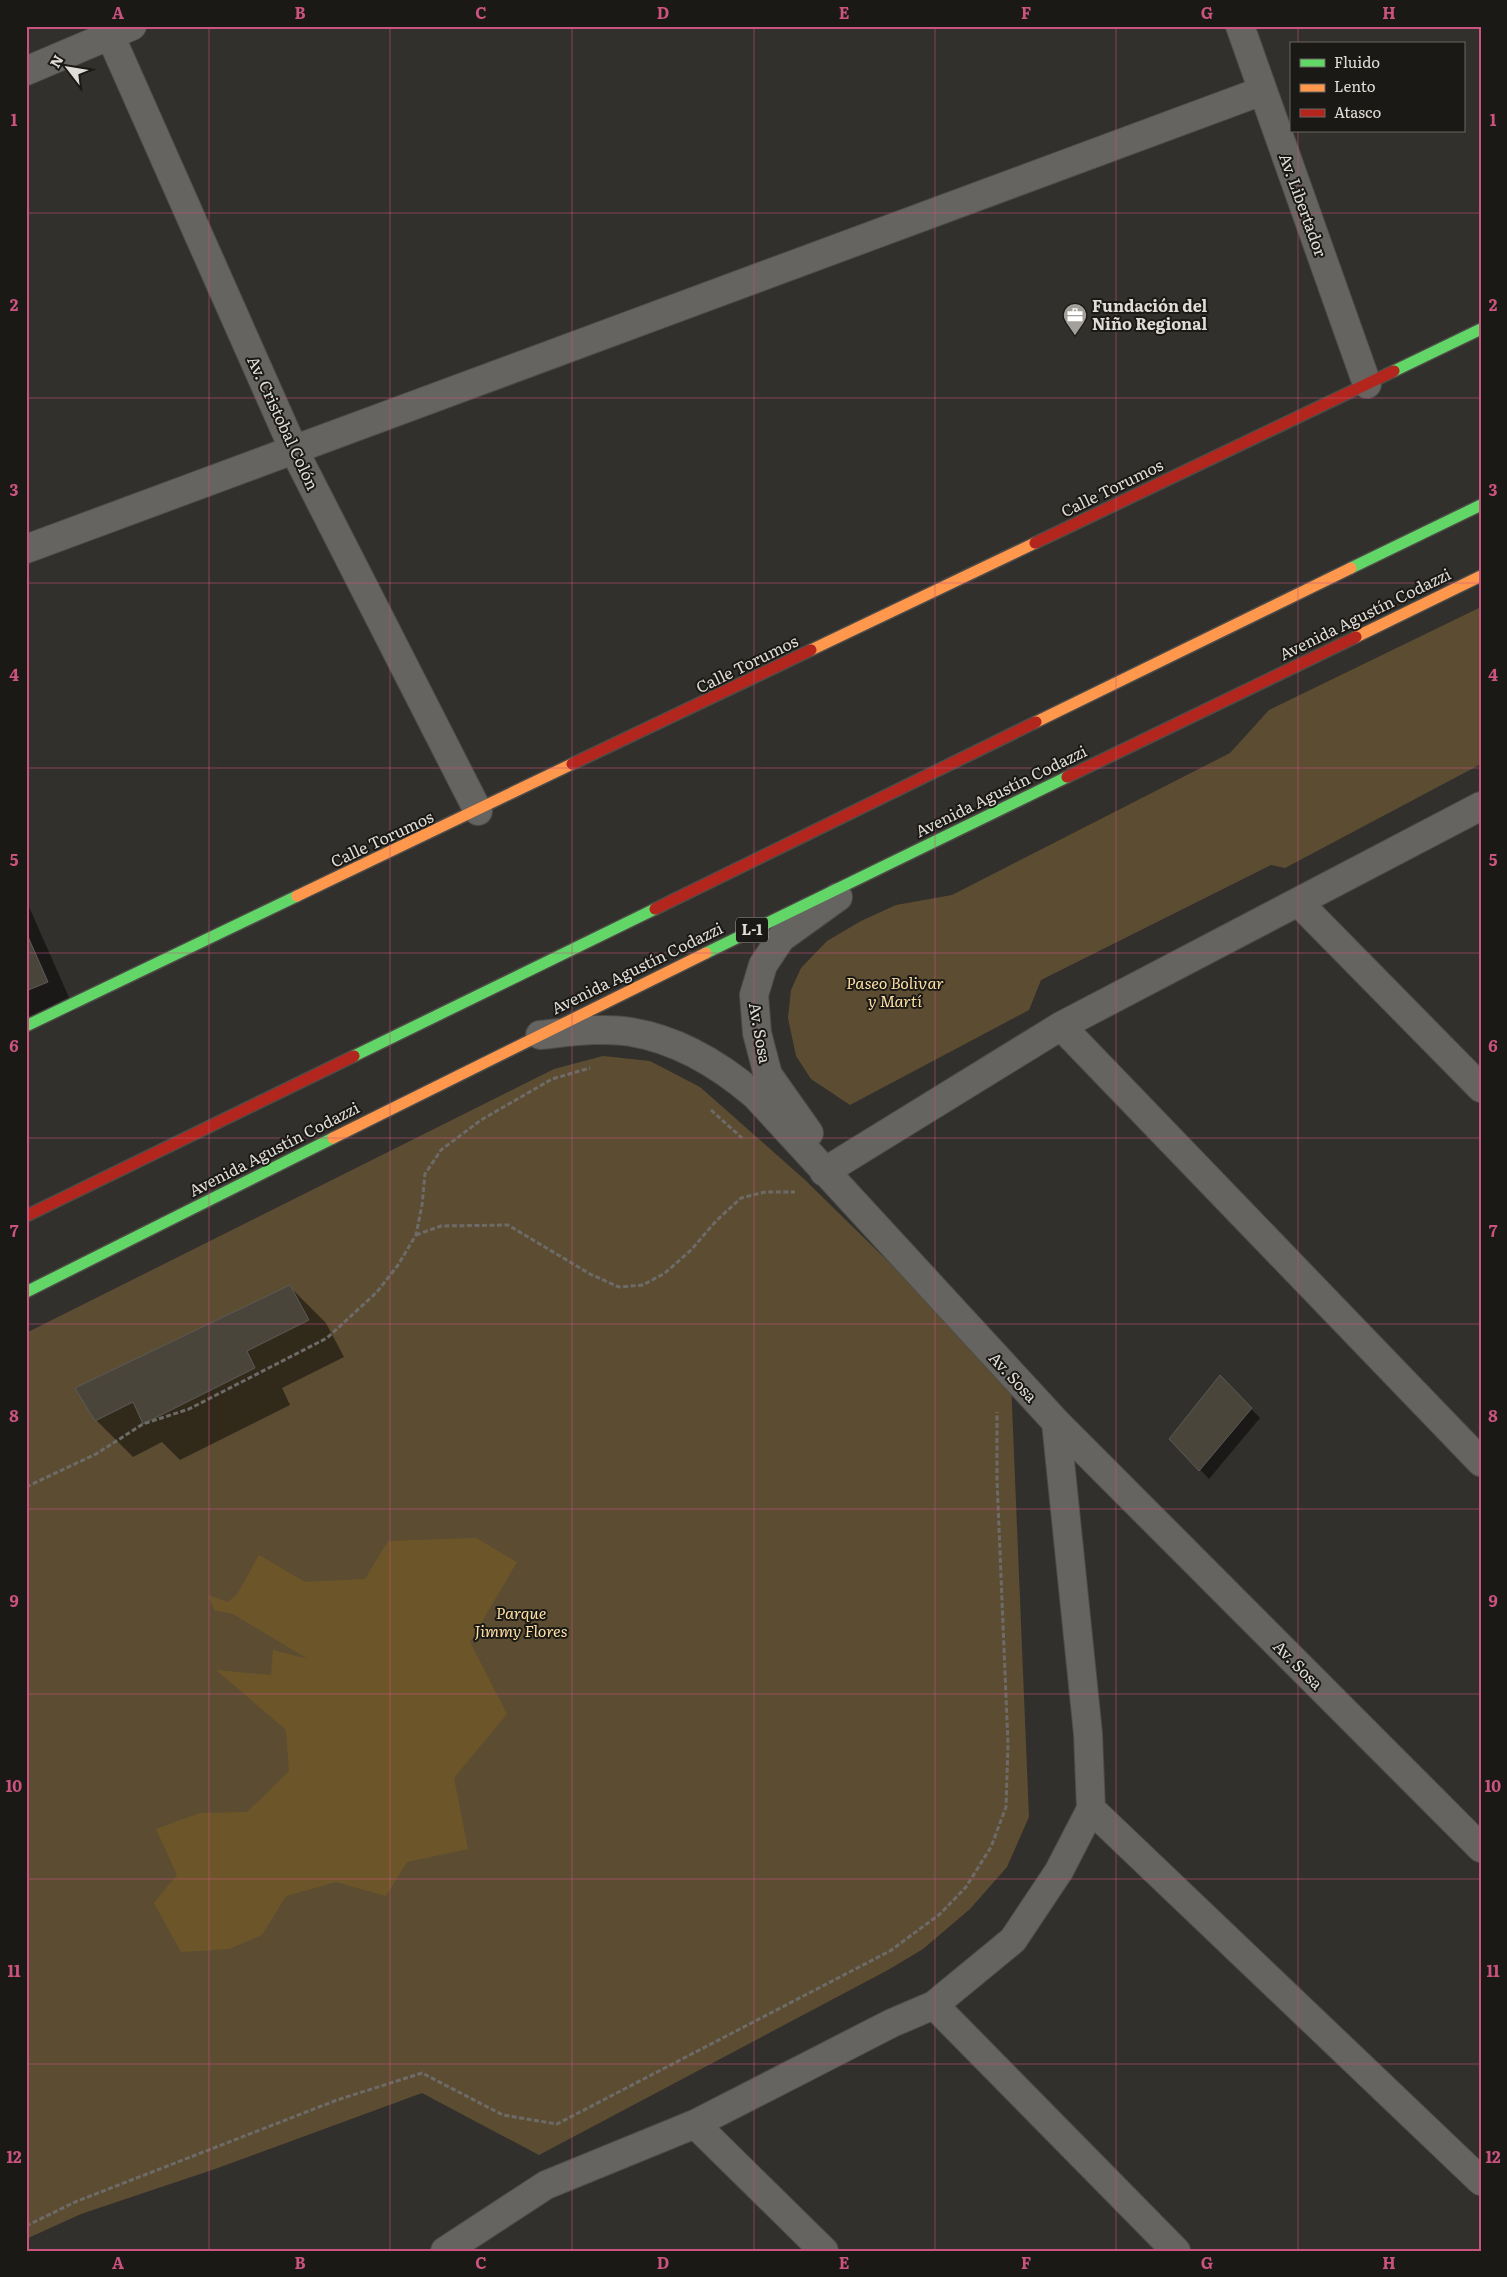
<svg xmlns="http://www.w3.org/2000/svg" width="1507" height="2277" font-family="Literata,serif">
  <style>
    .green { fill: #5c4d32 }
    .water { fill: #6c5629 }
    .shadow { fill: #0007 }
    .building { fill: #4a453a; stroke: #5b5a56 }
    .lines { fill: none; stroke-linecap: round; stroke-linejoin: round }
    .street-casing { stroke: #4d4c48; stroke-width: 30 }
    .fast-casing { stroke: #4d4c48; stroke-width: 14 }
    .slow-casing { stroke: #4d4c48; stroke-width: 14 }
    .jam-casing { stroke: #4d4c48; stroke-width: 14 }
    .path { stroke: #6d6b68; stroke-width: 3; stroke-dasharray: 5 2.5; stroke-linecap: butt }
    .street { stroke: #666461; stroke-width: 28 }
    .fast { stroke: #63d668; stroke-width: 11 }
    .slow { stroke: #ff974d; stroke-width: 11 }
    .jam { stroke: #b3261e; stroke-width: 11 }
    .grid { fill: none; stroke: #cb5380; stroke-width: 1; stroke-opacity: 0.55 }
    .labels { text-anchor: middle; stroke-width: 4; stroke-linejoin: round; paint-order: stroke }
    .shield { fill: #1b1915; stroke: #a5a29e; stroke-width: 1 }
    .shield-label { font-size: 15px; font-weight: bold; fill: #e0ddd8 }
    .street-label { font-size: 16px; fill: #e0ddd8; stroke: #1b1915 }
    .poi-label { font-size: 16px; font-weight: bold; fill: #e0ddd8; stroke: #1b1915; text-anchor: start }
    .park-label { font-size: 16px; font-style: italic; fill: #fedfa4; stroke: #1b1915 }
    .neatline { fill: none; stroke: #cb5380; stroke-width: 2 }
    .grid-label { font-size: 16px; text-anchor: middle; font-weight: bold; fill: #cb5380 }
  </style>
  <rect width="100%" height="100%" fill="#32302c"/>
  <path class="green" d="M 1481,607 L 1481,764 L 1285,868 L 1271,865 L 1041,980 L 1029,1010 L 850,1105 L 811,1079 L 796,1056 L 788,1018 L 791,990 L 801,968 L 827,941 L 861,921 L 896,905 L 952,895 L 1230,753 L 1269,710 Z
    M 603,1056 L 650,1061 L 700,1087 L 804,1179 L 1011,1382 L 1029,1817 L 1007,1867 L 970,1909 L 923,1949 L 888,1970 L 539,2155 L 422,2093 L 215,2169 L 81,2214 L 26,2239 L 26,1333 L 554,1069 Z"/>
  <path class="water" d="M 476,1538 L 517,1562 L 470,1642 L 507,1714 L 454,1778 L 468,1849 L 407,1862 L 386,1896 L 336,1882 L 286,1896 L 262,1935 L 229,1949 L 181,1952 L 154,1903 L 177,1875 L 156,1829 L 200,1813 L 247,1812 L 289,1771 L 286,1730 L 216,1670 L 271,1675 L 273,1650 L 308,1659 L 233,1614 L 214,1610 L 208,1595 L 228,1602 L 238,1593 L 259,1555 L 305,1582 L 365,1579 L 388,1541 Z"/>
  <path class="shadow" d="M 26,900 L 75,1011 L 26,1031 Z
    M 290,1287 L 326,1323 L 344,1357 L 282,1388 L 290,1405 L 180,1460 L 162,1442 L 133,1457 L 96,1420 L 77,1389 Z
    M 1229,1386 L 1260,1418 L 1209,1479 L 1171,1439 Z"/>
  <path class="building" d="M 26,932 L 48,982 L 26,991 Z
    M 290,1285 L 309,1320 L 247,1351 L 255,1368 L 143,1424 L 133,1402 L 95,1421 L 75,1388 Z
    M 1220,1375 L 1252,1408 L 1199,1471 L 1169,1439 Z"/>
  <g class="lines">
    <g class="street-casing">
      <path id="street" d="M 106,26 L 293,448 L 478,811
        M 1240,26 L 1367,384
        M 26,71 L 132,26
        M 26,549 L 1262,91
        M 1298,902 L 1481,1088
        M 1061,1026 L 1481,1462
        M 540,1035 C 570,1032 602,1027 631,1032 C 679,1040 720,1065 756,1096 L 1056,1422 L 1481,1848
        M 809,1133 L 768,1075 L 757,1033 L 754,995 L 763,965 L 781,938 L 838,897
        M 824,1172 L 1061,1026 L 1481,806
        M 1091,1809 L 1481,2181
        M 934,2005 L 1176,2251
        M 695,2124 L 824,2251
        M 445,2251 L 546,2185 L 695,2124 L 892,2023 L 934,2005 L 1013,1940 L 1059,1871 L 1091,1809 L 1088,1734 L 1056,1422"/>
    </g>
    <g class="fast-casing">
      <path id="fast" d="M 1394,371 L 1481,329
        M 1351,568 L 1481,505
        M 706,953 L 1067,777
        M 26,1026 L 297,896
        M 354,1056 L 655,909
        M 26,1292 L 333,1138"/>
    </g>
    <g class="slow-casing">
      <path id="slow" d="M 1356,637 L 1481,576
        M 811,650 L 1035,543
        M 1036,722 L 1351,568
        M 297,896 L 572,764
        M 333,1138 L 706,953"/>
    </g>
    <g class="jam-casing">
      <path id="jam" d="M 1035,543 L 1394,371
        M 572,764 L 811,650
        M 1067,777 L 1356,637
        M 655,909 L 1036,722
        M 26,1216 L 354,1056"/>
    </g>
    <path class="path" d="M 711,1110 L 742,1138
      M 416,1235 L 441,1226 L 508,1225 L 590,1274 L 619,1287 L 643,1285 L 665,1273 L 691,1250 L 716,1221 L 741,1198 L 765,1192 L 795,1192
      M 26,1487 L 96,1454 L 143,1424 L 189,1409 L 327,1338 L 377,1292 L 398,1265 L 416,1235 L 422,1205 L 425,1174 L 441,1150 L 481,1120 L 552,1079 L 590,1068
      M 26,2226 L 75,2202 L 337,2100 L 422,2073 L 503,2115 L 557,2124 L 890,1951 L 940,1914 L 966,1887 L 991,1847 L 1006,1807 L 1008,1744 L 997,1480 L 997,1412"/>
    <use href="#street" class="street"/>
    <use href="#fast" class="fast"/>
    <use href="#slow" class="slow"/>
    <use href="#jam" class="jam"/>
  </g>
  <path class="grid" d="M 209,26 L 209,2251M 390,26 L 390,2251M 572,26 L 572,2251M 754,26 L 754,2251M 935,26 L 935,2251M 1116,26 L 1116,2251M 1298,26 L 1298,44M 1298,131 L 1298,2251M 26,213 L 1481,213M 26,398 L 1481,398M 26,583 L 1481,583M 26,768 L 1481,768M 26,953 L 1481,953M 26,1138 L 1481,1138M 26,1324 L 1481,1324M 26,1509 L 1481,1509M 26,1694 L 1481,1694M 26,1879 L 1481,1879M 26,2064 L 1481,2064"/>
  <defs>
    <g id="office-pin" transform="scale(1.25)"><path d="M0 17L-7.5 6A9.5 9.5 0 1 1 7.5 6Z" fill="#a3a09c" stroke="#1b1915"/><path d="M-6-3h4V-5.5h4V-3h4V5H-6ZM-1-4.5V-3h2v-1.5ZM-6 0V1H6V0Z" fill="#fff"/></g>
  </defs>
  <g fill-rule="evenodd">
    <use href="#office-pin" x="1075" y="315"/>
  </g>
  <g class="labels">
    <rect class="shield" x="736" y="917.5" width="32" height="25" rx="4"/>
    <g class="shield-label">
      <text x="752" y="935">L-1</text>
    </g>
    <g class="street-label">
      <text transform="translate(1303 205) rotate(70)" y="6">Av. Libertador</text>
      <text transform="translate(283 423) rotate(65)" y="6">Av. Cristobal Colón</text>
      <text transform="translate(1112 488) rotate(-26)" y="6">Calle Torumos</text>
      <text transform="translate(1365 614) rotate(-26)" y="6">Avenida Agustín Codazzi</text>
      <text transform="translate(747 664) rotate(-26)" y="6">Calle Torumos</text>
      <text transform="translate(1001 791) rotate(-26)" y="6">Avenida Agustín Codazzi</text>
      <text transform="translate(382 839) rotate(-25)" y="6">Calle Torumos</text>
      <text transform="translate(637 968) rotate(-26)" y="6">Avenida Agustín Codazzi</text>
      <text transform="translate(760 1033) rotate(80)" y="6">Av. Sosa</text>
      <text transform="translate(274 1149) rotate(-27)" y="6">Avenida Agustín Codazzi</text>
      <text transform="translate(1013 1377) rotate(47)" y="6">Av. Sosa</text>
      <text transform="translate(1298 1665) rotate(45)" y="6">Av. Sosa</text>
    </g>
    <g class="poi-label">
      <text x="1092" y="312">Fundación del<tspan x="1092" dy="18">Niño Regional</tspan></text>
    </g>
    <g class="park-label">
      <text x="895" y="989">Paseo Bolivar<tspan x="895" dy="18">y Martí</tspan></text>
      <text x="521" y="1619">Parque<tspan x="521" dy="18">Jimmy Flores</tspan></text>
    </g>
  </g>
  <rect width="1507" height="2277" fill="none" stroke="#1b1915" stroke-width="55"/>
  <rect x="1290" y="42" width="175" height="90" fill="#1b1915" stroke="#6a6763"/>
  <rect x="1300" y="59" width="25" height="8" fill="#63d668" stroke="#6a6763"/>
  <text x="1334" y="68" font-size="15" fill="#e0ddd8">Fluido</text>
  <rect x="1300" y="84" width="25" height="8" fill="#ff974d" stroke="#6a6763"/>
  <text x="1334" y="92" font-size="15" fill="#e0ddd8">Lento</text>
  <rect x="1300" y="109" width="25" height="8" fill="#b3261e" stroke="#6a6763"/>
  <text x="1334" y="118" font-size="15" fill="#e0ddd8">Atasco</text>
  <g transform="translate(68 68) rotate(301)" stroke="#1b1915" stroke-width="4" paint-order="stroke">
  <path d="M0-4L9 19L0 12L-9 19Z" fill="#e0ddd8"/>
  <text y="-8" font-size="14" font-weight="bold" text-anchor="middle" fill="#e0ddd8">N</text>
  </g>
  <rect x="28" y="28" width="1452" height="2222" class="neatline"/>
  <g class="grid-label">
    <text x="118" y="19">A</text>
    <text x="300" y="19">B</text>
    <text x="481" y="19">C</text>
    <text x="663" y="19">D</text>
    <text x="844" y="19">E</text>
    <text x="1026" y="19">F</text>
    <text x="1207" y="19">G</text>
    <text x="1389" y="19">H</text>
    <text x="14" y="126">1</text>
    <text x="1493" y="126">1</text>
    <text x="14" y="311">2</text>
    <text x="1493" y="311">2</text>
    <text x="14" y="496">3</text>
    <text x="1493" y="496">3</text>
    <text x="14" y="681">4</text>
    <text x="1493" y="681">4</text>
    <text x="14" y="866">5</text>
    <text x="1493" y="866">5</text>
    <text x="14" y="1052">6</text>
    <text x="1493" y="1052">6</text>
    <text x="14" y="1237">7</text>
    <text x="1493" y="1237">7</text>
    <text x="14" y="1422">8</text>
    <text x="1493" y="1422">8</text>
    <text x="14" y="1607">9</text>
    <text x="1493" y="1607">9</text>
    <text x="14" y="1792">10</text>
    <text x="1493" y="1792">10</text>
    <text x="14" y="1977">11</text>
    <text x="1493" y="1977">11</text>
    <text x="14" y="2163">12</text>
    <text x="1493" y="2163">12</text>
    <text x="118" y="2269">A</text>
    <text x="300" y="2269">B</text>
    <text x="481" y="2269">C</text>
    <text x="663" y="2269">D</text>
    <text x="844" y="2269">E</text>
    <text x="1026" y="2269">F</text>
    <text x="1207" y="2269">G</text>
    <text x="1389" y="2269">H</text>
  </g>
</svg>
